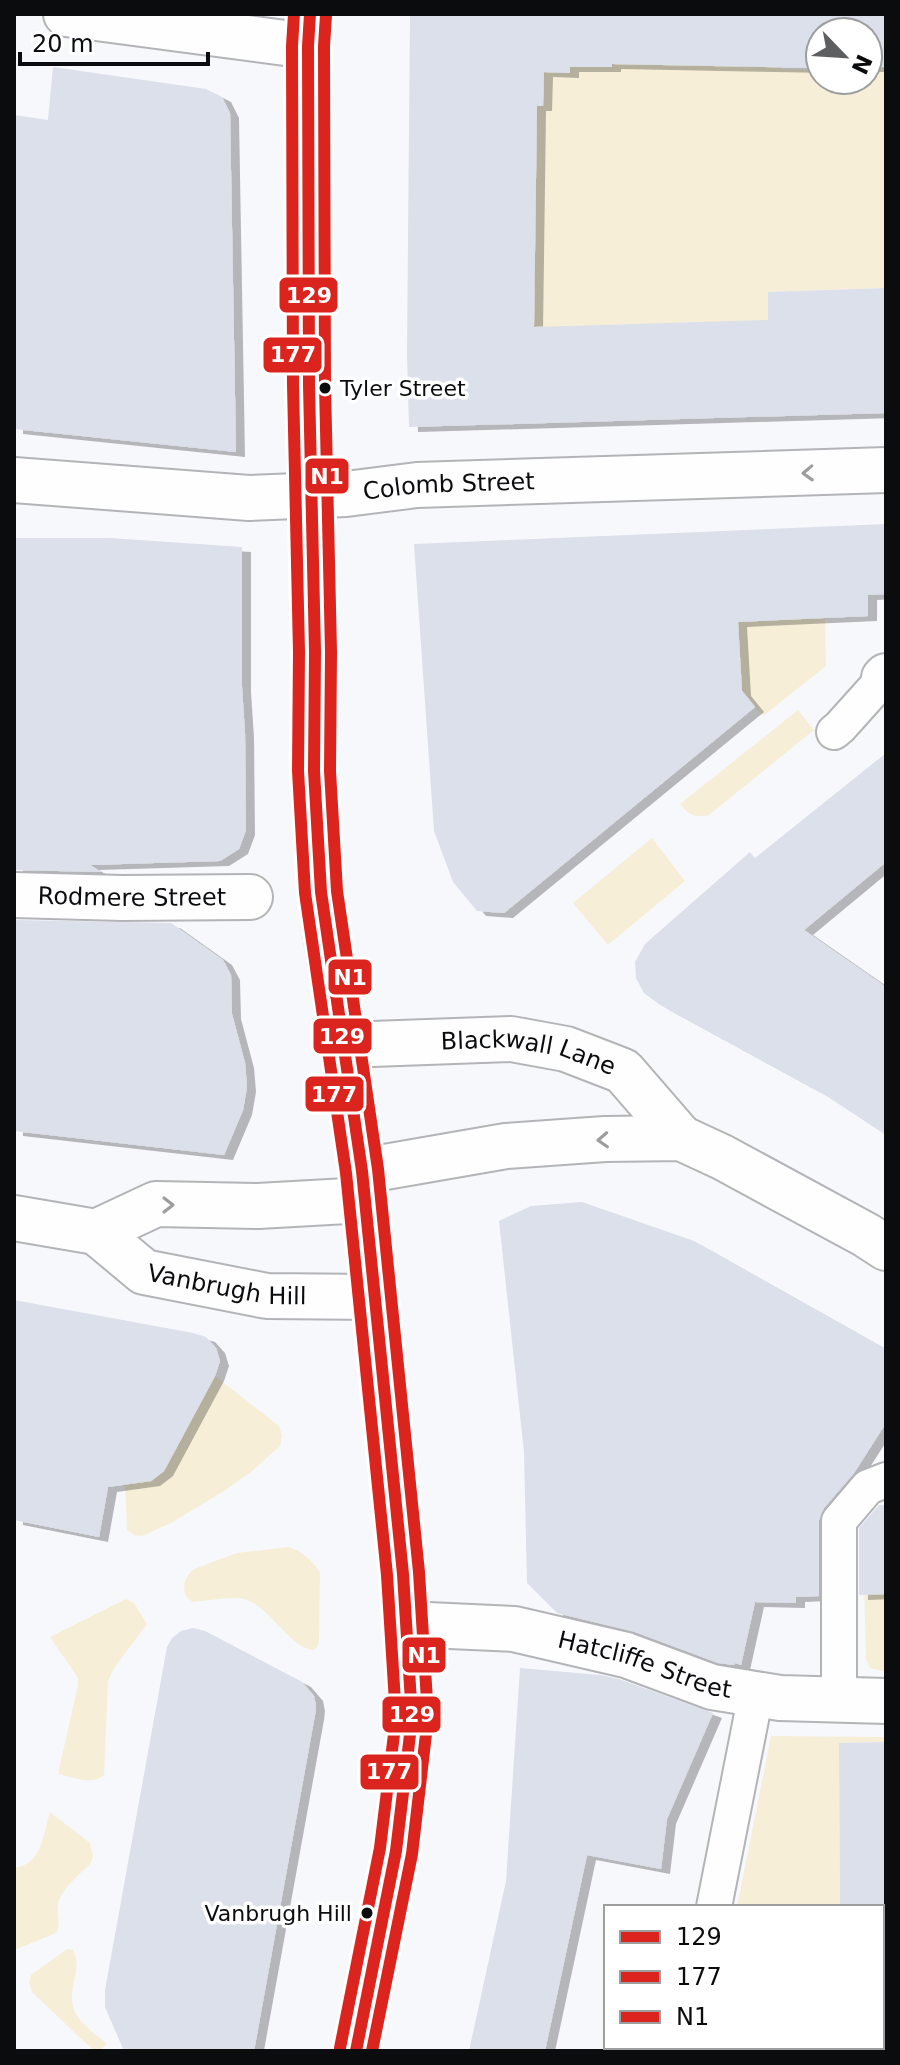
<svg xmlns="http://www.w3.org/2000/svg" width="900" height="2065" font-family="'DejaVu Sans',sans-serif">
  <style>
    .green { fill: #f7eed7 }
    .building { fill: #dbe0ea; filter: url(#shadow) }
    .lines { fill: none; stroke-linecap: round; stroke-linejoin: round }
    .service-casing { stroke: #b3b4b7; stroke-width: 38 }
    .minor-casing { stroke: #b3b4b7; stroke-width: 48 }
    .tertiary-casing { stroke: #b3b4b7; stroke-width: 48 }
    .primary-casing { stroke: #b3b4b7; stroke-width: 48 }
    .service { stroke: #fefeff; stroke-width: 34 }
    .minor { stroke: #fefeff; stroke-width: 44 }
    .tertiary { stroke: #fefeff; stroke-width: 44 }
    .primary { stroke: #fefeff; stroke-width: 44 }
    .bus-1-casing { stroke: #fff; stroke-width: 18 }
    .bus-2-casing { stroke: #fff; stroke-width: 18 }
    .bus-3-casing { stroke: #fff; stroke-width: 18 }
    .bus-1 { stroke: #dc241f; stroke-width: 12 }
    .bus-2 { stroke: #dc241f; stroke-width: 12 }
    .bus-3 { stroke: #dc241f; stroke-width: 12 }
    .oneway { stroke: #9d9d9f }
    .bus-dot { fill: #0b0c0e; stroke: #fff; stroke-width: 3 }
    .labels { text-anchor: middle; stroke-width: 7; stroke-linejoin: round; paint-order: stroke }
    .bus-label { font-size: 22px; fill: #0b0c0e; stroke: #fff; text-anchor: start }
    .street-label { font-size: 24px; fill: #0b0c0e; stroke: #fff }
    .line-badge { stroke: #fff; stroke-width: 3 }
    .badge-label { font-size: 22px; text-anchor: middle; font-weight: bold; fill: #fff }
  </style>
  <defs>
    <filter id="shadow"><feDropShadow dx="9" dy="5" stdDeviation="0" flood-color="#0004"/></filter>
  </defs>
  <rect width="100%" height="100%" fill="#f6f8fc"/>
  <path class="green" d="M 613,14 L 783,14 L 782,69 L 820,70 L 820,80 L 868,80 L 868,67 L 886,68 L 886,288 L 768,292 L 768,325 L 684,322 L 685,359 L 629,324 L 607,325 L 607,333 L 482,354 L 483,106 L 543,106 L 544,72 L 570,73 L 570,67 Z
    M 825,618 L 826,666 L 763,716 L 697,637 L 738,622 Z
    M 798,710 L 814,730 L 709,815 C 694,818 689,815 680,804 Z
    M 652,838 L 685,881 L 608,945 L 573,903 Z
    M 215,1376 L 279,1426 L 282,1435 L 280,1446 L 251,1472 L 224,1491 L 171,1523 L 142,1536 L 134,1535 L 127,1530 L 125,1481 L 151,1481 L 164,1471 Z
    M 288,1547 C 302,1550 312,1561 320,1572 L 319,1640 L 318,1646 L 314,1650 C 291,1650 269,1605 244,1599 C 228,1596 209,1601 193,1602 C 180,1595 182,1578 194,1569 L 237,1553 Z
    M 864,1582 L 880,1594 L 886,1594 L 886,1672 L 870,1668 L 866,1659 Z
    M 126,1599 L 134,1603 L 147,1624 L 114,1668 L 108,1681 L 104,1775 C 92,1786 73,1777 58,1774 L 78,1685 L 78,1678 L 50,1637 Z
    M 771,1736 L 886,1737 L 886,1742 L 839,1743 L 840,1907 L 737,1907 Z
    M 50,1812 L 90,1843 L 93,1857 L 90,1864 C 80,1874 64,1887 59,1900 C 55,1912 62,1923 56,1933 L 14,1950 L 14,1868 C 42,1865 43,1834 50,1812 Z
    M 67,1949 L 73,1950 C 84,1968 65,1992 75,2012 C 81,2024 97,2035 107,2044 L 100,2051 L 94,2051 L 32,1992 L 29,1982 L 31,1975 Z
    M 709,2047 L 841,2047 L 841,2051 L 709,2051 Z"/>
  <path class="building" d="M 410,14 L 886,14 L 886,67 L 868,67 L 868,32 L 820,32 L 820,68 L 612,64 L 612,67 L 570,67 L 570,73 L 544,72 L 543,106 L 537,106 L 534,327 L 768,320 L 768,292 L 886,288 L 886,413 L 409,427 L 407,354 Z
    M 53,67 L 206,89 L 222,97 L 230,113 L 236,452 L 14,429 L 14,115 L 48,120 Z
    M 886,524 L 886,594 L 868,595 L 868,616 L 738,622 L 742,691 L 755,707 L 504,913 L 477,911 L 453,882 L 434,831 L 414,544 Z
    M 14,538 L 110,538 L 242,547 L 242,687 L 245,733 L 246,830 L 239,849 L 220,861 L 90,865 L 101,872 L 14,870 Z
    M 886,753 L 886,862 L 804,930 L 886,987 L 886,1135 L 825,1095 L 660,1005 L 644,993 L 636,978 L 635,962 L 645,944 L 750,852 L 755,858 Z
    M 14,920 L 171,923 L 223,960 L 231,975 L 232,1014 L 245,1063 L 247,1087 L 243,1110 L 224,1155 L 14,1131 Z
    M 582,1202 L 694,1241 L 886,1349 L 886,1423 L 854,1473 L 824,1508 L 819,1520 L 819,1596 L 796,1597 L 796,1603 L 755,1602 L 741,1665 L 735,1663 L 734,1665 L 718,1663 L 635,1632 L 557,1613 L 527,1583 L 524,1452 L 499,1221 L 531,1206 Z
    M 14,1300 L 193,1333 L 206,1337 L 216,1348 L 220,1361 L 215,1376 L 164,1471 L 151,1481 L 108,1487 L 99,1537 L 14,1520 Z
    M 879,1505 L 886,1505 L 886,1594 L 859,1595 L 859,1528 Z
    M 193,1628 L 205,1631 L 302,1682 L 314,1696 L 316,1706 L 315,1715 L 254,2051 L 124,2051 L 105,2007 L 105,1990 L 167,1647 L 172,1638 L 181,1631 Z
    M 520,1668 L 600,1675 L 619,1679 L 713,1713 L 667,1819 L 661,1869 L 587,1855 L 545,2051 L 469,2051 L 506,1881 Z
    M 886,1742 L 886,1929 L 882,1929 L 882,1907 L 840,1907 L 839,1743 Z"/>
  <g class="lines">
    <g class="service-casing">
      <path id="service" d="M 834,732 L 840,727 L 884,678
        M 839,1700 L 839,1521 L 868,1487 L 886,1480
        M 714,1907 L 756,1694
        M 688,2051 L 688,2047"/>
    </g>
    <g class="minor-casing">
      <g id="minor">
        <path d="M 66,14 L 308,46"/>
        <path id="s1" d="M 14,480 L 249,498 L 346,494 L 417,485 L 886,470"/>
        <path d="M 886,676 L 884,678 L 886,681"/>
        <path id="s2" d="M 14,895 L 122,898 L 250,897"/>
        <path id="s3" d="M 406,1624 L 514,1629 L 626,1655 L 712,1687 L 780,1698 L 886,1701"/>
      </g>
    </g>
    <g class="tertiary-casing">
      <g id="tertiary">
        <path id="s4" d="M 14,1218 L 96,1232 L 144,1272 L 267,1296 L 374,1297"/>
        <path d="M 96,1232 L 156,1204 L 258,1206 L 365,1200"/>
      </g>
    </g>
    <g class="primary-casing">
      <g id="primary">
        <path d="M 310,14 L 308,46 L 309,385 L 315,652 L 314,771 L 321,892 L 326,932 L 362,1171 L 403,1574 L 412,1718 L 396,1851 L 356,2051"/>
        <path id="s5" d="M 344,1045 L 511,1039 L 566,1049 L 623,1071 L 681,1138"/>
        <path d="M 362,1171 L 506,1146 L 605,1139 L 681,1138 L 722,1157 L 866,1235 L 886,1248"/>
      </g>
    </g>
    <use href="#service" class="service"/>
    <use href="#minor" class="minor"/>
    <use href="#tertiary" class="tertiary"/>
    <use href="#primary" class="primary"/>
    <g class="bus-1-casing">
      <path id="bus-1" d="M 310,14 L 308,46 L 309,385 L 315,652 L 314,771 L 321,892 L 362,1171 L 403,1574 L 412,1718 L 396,1851 L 356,2051"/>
    </g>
    <g class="bus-2-casing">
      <path id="bus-2" d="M 294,14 L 292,46 L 293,385 L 299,652 L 298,771 L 305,893 L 346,1173 L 387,1575 L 396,1718 L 380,1848 L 340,2048"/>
    </g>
    <g class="bus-3-casing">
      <path id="bus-3" d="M 326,15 L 324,46 L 325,385 L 331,652 L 330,771 L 337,891 L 378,1169 L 419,1572 L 428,1717 L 412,1854 L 372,2051"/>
    </g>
    <use href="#bus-1" class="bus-1"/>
    <use href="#bus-2" class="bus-2"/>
    <use href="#bus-3" class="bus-3"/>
  </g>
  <defs><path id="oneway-chevron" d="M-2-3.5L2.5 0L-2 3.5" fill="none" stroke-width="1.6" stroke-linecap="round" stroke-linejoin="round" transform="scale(2)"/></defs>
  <g class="oneway">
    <use href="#oneway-chevron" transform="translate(808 473) rotate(178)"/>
    <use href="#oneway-chevron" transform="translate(603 1140) rotate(177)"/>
    <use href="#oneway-chevron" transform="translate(168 1205)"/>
  </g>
  <g class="bus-dot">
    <circle cx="325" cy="388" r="7"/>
    <circle cx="367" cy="1913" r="7"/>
  </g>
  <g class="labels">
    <g class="bus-label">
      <text x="340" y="396">Tyler Street</text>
      <text x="352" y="1921" text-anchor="end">Vanbrugh Hill</text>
    </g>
    <g class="street-label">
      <text dy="8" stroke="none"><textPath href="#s1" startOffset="436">Colomb Street</textPath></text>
      <text dy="8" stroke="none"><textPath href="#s2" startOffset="118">Rodmere Street</textPath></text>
      <text dy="8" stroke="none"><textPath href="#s5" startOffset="186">Blackwall Lane</textPath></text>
      <text dy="8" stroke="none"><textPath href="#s4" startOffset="230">Vanbrugh Hill</textPath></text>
      <text dy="8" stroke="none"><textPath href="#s3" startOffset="244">Hatcliffe Street</textPath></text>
    </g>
  </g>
  <g class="line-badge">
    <rect x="278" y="276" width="61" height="38" rx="8" fill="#dc241f"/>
    <rect x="262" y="336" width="61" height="38" rx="8" fill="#dc241f"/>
    <rect x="304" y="457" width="46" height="38" rx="8" fill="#dc241f"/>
    <rect x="327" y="958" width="46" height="38" rx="8" fill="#dc241f"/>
    <rect x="312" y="1017" width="61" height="38" rx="8" fill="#dc241f"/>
    <rect x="304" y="1075" width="61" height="38" rx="8" fill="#dc241f"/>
    <rect x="401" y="1636" width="46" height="38" rx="8" fill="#dc241f"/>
    <rect x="381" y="1695" width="61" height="39" rx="8" fill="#dc241f"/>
    <rect x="359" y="1753" width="61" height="38" rx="8" fill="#dc241f"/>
  </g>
  <g class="badge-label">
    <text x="309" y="303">129</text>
    <text x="293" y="362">177</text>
    <text x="327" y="484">N1</text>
    <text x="350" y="985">N1</text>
    <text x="342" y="1044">129</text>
    <text x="334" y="1102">177</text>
    <text x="424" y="1663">N1</text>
    <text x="412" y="1722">129</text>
    <text x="389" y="1779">177</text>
  </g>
  <rect width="900" height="2065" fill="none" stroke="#0b0c0e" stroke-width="32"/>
  <rect x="604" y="1905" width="280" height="144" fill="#ffffff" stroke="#9d9e9f" stroke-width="2"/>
  <rect x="620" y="1931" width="40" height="12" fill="#dc241f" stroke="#9d9e9f" stroke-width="2"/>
  <text x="676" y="1945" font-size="24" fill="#0b0c0e">129</text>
  <rect x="620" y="1971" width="40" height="12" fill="#dc241f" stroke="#9d9e9f" stroke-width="2"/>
  <text x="676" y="1985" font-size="24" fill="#0b0c0e">177</text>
  <rect x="620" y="2011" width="40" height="12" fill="#dc241f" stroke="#9d9e9f" stroke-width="2"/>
  <text x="676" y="2025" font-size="24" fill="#0b0c0e">N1</text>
  <g transform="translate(844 56) rotate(115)"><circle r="38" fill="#ffffff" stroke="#9d9e9f" stroke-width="2"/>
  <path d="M0-6L14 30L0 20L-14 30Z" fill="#5d5f61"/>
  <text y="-12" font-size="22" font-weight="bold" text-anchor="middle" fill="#0b0c0e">N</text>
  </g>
  <path d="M20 52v12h188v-12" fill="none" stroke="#0b0c0e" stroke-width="4"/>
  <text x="32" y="52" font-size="24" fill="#0b0c0e" stroke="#ffffff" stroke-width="6" paint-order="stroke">20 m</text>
</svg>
